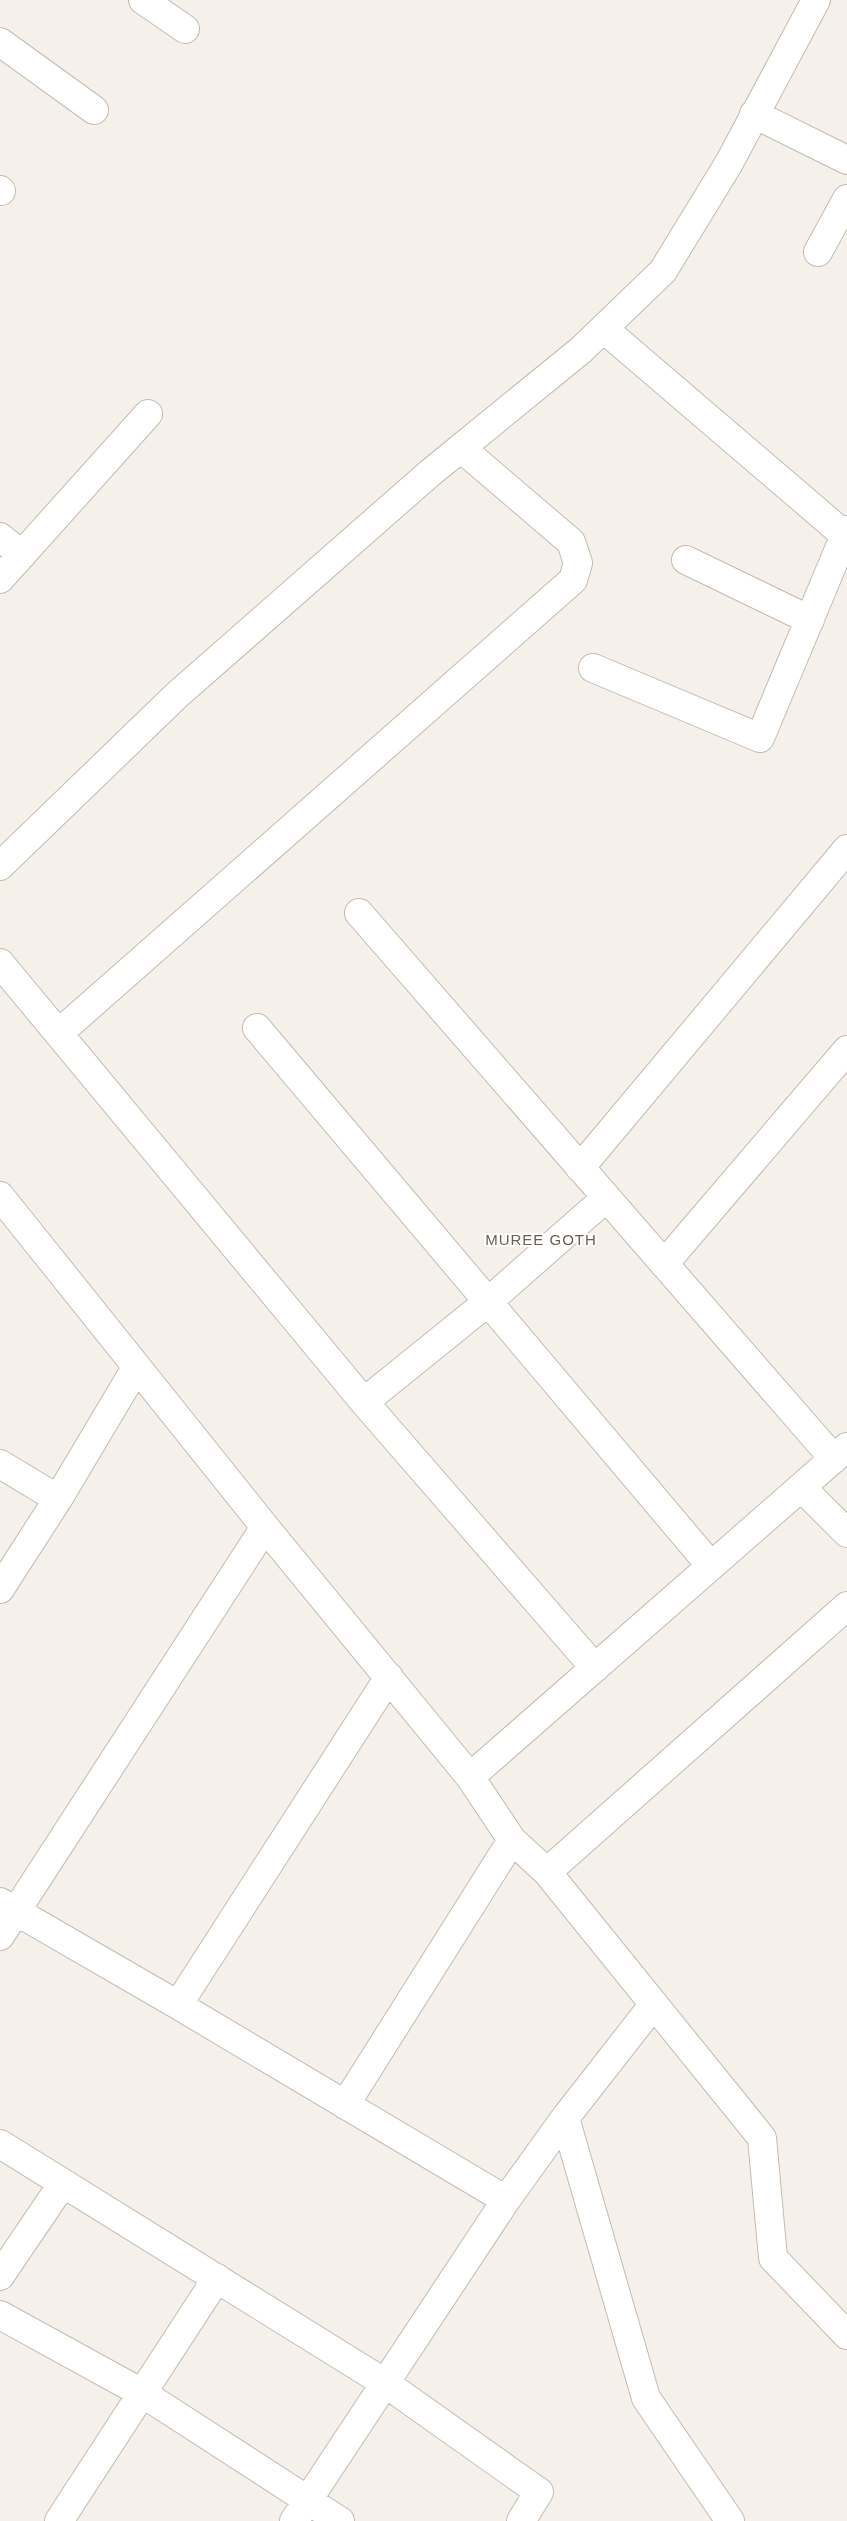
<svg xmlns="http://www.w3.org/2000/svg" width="847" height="2521" font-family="Helvetica,sans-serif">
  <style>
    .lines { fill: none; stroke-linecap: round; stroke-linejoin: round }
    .minor-casing { stroke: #c3bbaf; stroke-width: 30 }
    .minor { stroke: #fff; stroke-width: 28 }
    .labels { text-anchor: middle; stroke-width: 4; stroke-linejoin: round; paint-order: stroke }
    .neighbourhood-label { font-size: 15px; letter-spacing: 1px; fill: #6b5e4f; stroke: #fff }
  </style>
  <rect width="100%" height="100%" fill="#f5f1ea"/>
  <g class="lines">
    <g class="minor-casing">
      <path id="minor" d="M 143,0 L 185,29
        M 0,42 L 94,110
        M 754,114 L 847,160
        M 0,190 L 1,191
        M 818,252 L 847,199
        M 604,329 L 847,537
        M 0,537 L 22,555
        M 686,560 L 810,620
        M 0,579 L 148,414
        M 593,668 L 760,738 L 847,530
        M 0,866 L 177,695 L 430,473 L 581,350 L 663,271 L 729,163 L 816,0
        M 359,913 L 834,1459
        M 0,963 L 364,1402 L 595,1668
        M 257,1028 L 711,1566
        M 59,1033 L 573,580 L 578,563 L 571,542 L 461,448
        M 580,1168 L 847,849
        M 0,1196 L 265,1527 L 470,1777 L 512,1840 L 547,1872 L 762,2138 L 773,2258 L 847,2335
        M 664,1264 L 847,1050
        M 364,1402 L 489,1301 L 606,1198
        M 0,1464 L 58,1499
        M 802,1488 L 847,1533
        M 0,1589 L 58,1499 L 136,1368
        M 470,1777 L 847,1447
        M 547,1872 L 847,1606
        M 0,1902 L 178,2005 L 506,2200
        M 0,1936 L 265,1527
        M 178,2005 L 389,1677
        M 345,2105 L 512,1840
        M 565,2118 L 646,2398 L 730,2521
        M 0,2144 L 385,2383 L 539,2492 L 521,2521
        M 0,2276 L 63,2183
        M 0,2315 L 142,2393 L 340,2521
        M 59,2521 L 217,2278
        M 294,2521 L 506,2200 L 565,2118 L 654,2004"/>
    </g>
    <use href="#minor" class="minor"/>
  </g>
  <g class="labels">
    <g class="neighbourhood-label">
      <text x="541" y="1245">MUREE GOTH</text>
    </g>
  </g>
</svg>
